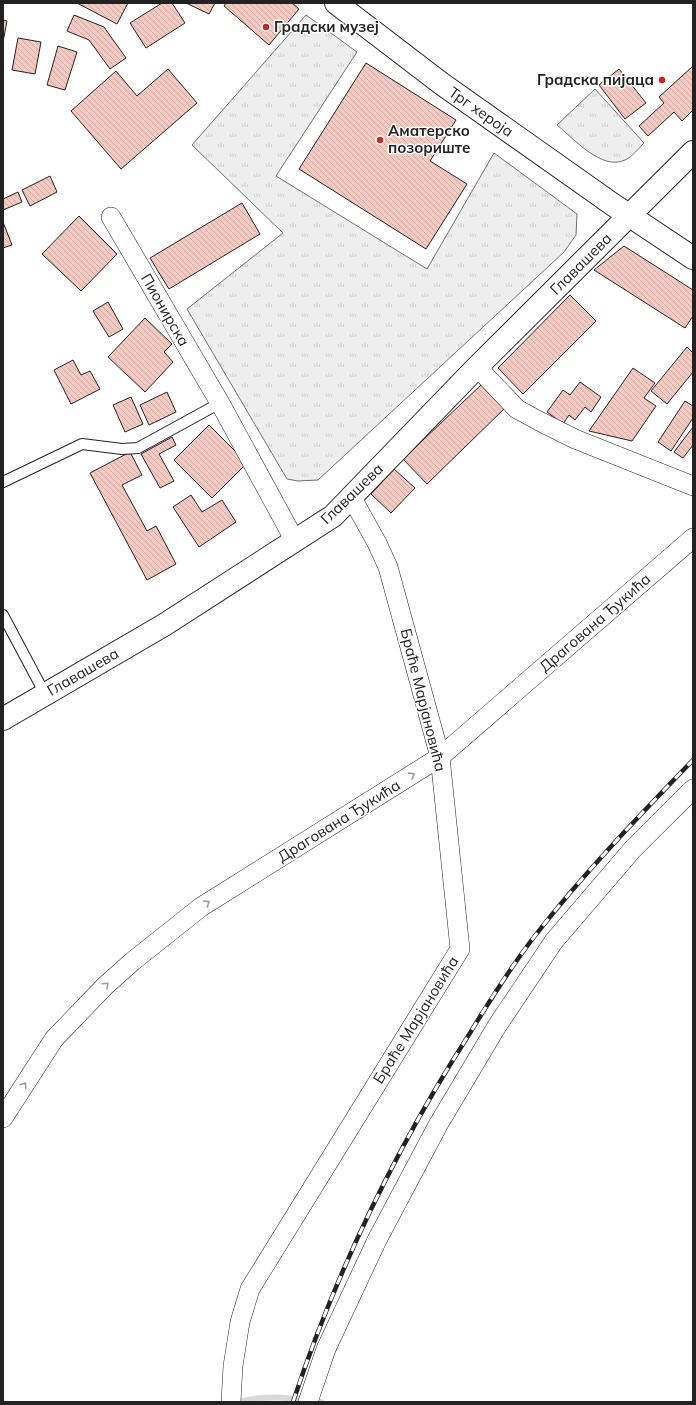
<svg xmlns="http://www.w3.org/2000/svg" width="696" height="1405" font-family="Mulish,sans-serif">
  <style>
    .grass { fill: url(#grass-tufts); stroke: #6f6f6f }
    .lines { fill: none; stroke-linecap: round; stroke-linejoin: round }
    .stream { stroke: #d9d9d9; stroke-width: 6 }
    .building { fill: url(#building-back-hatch); stroke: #222 }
    .service-casing { stroke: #222; stroke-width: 12 }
    .minor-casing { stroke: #222; stroke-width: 20 }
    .secondary-casing { stroke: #222; stroke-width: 24 }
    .service { stroke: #fff; stroke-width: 10 }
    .minor { stroke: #fff; stroke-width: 19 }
    .secondary { stroke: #fff; stroke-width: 22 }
    .rail-casing { stroke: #222; stroke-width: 4.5 }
    .rail { stroke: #fff; stroke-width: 3; stroke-dasharray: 9; stroke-linecap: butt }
    .oneway { stroke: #9c9c9c }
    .poi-dot { fill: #c62828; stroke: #fff; stroke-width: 1.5 }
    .labels { text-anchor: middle; stroke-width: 3; stroke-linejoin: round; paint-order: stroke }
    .poi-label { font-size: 15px; font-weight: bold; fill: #222; stroke: #fff; text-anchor: start }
    .street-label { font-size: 15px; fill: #222; stroke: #fff }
  </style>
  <defs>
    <pattern id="grass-tufts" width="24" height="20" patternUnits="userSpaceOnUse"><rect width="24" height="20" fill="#eee"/><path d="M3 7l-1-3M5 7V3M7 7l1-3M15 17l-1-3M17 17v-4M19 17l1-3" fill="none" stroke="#ccc"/></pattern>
    <pattern id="building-back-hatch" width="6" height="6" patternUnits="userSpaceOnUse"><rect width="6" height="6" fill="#f3c9c0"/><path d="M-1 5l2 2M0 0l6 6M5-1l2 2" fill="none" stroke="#d0aca5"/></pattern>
  </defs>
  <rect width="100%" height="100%" fill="#fff"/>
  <path class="grass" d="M 306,15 L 357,52 L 276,176 L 427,269 L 494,153 L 577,214 L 576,235 L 564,252 L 318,480 L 298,481 L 287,479 L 187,309 L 283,233 L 192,145 Z
    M 595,89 L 644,143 C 639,148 632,157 625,160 C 602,171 574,139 557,125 Z"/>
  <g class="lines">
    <path class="stream" d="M 239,1402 C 267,1394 292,1398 321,1402"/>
  </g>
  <path class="building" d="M 77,3 L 128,3 L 117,24 Z
    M 162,3 L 172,3 L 185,23 L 146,48 L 130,23 Z
    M 186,3 L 215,3 L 209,14 Z
    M 226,3 L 292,3 L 299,9 L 269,45 L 224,6 Z
    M 74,15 L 104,27 L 126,58 L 110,69 L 89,40 L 67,31 Z
    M 3,20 L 7,21 L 3,42 Z
    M 18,38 L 41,42 L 35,74 L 12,70 Z
    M 58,46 L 77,52 L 65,90 L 47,85 Z
    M 366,63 L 456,120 L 430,161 L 467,184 L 426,249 L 299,169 Z
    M 693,66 L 693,110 L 682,121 L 674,112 L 648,136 L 639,126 L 664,103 L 659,97 Z
    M 168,69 L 197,103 L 121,169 L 71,111 L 116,71 L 137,96 Z
    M 619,69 L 646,103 L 625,119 L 599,85 Z
    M 50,176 L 57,192 L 30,206 L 22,190 Z
    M 18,192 L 22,202 L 3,210 L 3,199 Z
    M 242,203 L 260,234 L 169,289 L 150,258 Z
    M 79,216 L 117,254 L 81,291 L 42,254 Z
    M 3,222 L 12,245 L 3,248 Z
    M 624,246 L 693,290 L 693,316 L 685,328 L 594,270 Z
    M 570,295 L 596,321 L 523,394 L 498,368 Z
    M 108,302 L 123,329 L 109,337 L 93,311 Z
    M 145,318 L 172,344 L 164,352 L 173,362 L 145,392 L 108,357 Z
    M 687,347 L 693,353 L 693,372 L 667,404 L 651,391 Z
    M 73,360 L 81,375 L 90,371 L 100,389 L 71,404 L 54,370 Z
    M 633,368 L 655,383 L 644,398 L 656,406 L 632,441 L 589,431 Z
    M 580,382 L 601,397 L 591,412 L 585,407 L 575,420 L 569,415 L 563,424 L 547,412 L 563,390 L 570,395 Z
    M 481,385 L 504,409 L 427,484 L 403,459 Z
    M 167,392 L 176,412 L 149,425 L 140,405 Z
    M 131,397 L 143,424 L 125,432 L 113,405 Z
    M 685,401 L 693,406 L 693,418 L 671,451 L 658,442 Z
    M 209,425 L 247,463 L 212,498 L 174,460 Z
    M 693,427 L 693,445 L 683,458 L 674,452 Z
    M 172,437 L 176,445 L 159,454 L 174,481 L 160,488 L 141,454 Z
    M 130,452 L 142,475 L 122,485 L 147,531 L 156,526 L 176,564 L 147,580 L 90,473 Z
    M 394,469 L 415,488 L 391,513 L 371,494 Z
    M 191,495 L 202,512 L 222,500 L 236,522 L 199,547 L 173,507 Z"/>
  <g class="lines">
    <g class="service-casing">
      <path id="service" d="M 3,482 L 82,444 L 122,449 L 138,448 L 220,403
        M 3,615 L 45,694"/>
    </g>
    <g class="minor-casing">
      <path id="minor" d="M 111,217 L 220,403 L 295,541
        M 477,367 L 517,409 L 539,421 L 575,439 L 693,486
        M 3,1118 L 54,1039 L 105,986 L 133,961 L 201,907 L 440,757 L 693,538
        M 231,1402 L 233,1366 L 240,1322 L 250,1289 L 460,949 L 440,757 L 388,567 L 377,543 L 352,498
        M 308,1402 L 326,1349 L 377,1240 L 438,1125 L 497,1026 L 554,941 L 632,850 L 693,789"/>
    </g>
    <g class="secondary-casing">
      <path id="secondary" d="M 336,3 L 442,84 L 612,204 L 693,258
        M 3,719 L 164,625 L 333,516 L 477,367 L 693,152"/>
    </g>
    <use href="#service" class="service"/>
    <use href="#minor" class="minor"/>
    <use href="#secondary" class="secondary"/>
    <g class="rail-casing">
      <path id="rail" d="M 293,1402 C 336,1272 396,1148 470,1033 C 490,1000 511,967 534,937 C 583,874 638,817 693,760"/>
    </g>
    <use href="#rail" class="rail"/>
  </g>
  <defs><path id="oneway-chevron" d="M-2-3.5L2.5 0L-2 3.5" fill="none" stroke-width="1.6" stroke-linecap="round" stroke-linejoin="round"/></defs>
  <g class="oneway">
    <use href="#oneway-chevron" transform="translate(412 775) rotate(-32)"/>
    <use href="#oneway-chevron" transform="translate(207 903) rotate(-33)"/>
    <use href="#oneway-chevron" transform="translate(106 985) rotate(-43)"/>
    <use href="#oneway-chevron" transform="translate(24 1085) rotate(-57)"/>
  </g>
  <g class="poi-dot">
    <circle cx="266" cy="27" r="4"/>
    <circle cx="662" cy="80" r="4"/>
    <circle cx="380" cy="140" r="4"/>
  </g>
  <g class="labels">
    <g class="poi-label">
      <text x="274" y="32">Градски музеј</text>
      <text x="654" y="85" text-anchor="end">Градска пијаца</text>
      <text x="388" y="136">Аматерско<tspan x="388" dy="17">позориште</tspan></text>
    </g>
    <g class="street-label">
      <text transform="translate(481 112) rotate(35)" y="5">Трг хероја</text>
      <text transform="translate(581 264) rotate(-45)" y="5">Главашева</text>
      <text transform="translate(165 310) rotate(60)" y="5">Пионирска</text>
      <text transform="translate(352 494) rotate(-44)" y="5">Главашева</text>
      <text transform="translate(595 623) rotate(-41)" y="5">Драгована Ђукића</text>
      <text transform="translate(83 672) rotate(-30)" y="5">Главашева</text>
      <text transform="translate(423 700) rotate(76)" y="5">Браће Марјановића</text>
      <text transform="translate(339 821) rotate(-32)" y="5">Драгована Ђукића</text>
      <text transform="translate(416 1020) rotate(-58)" y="5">Браће Марјановића</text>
    </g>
  </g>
  <rect width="696" height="1405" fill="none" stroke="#222222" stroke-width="8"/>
</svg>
